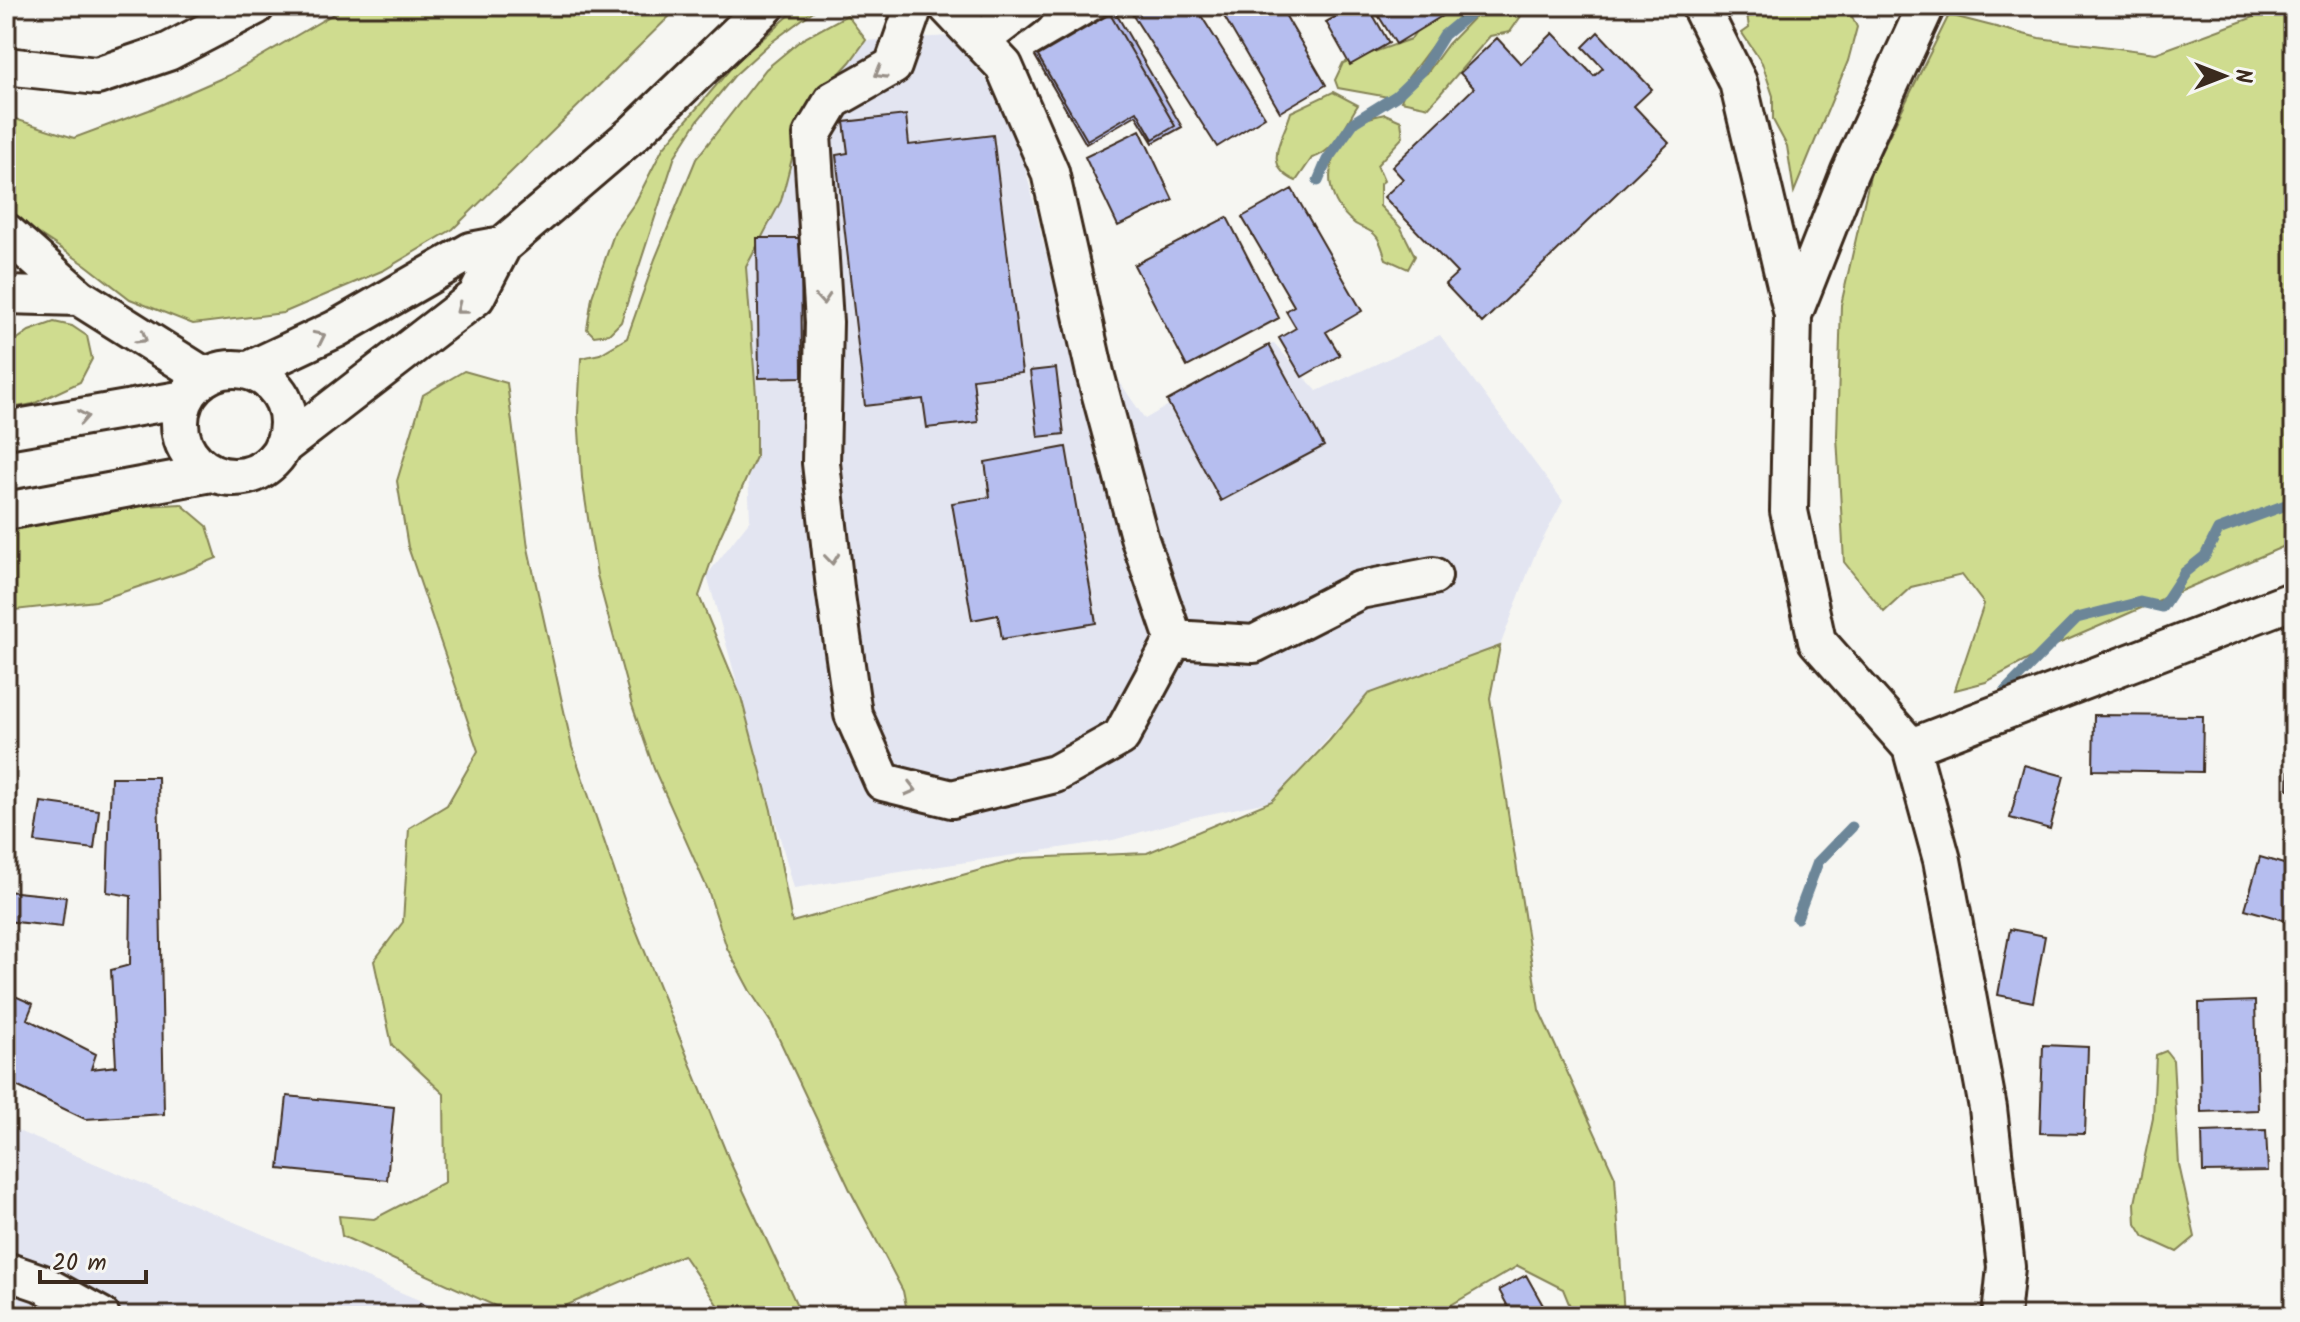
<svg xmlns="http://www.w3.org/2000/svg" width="2300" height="1322" font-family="Kalam,sans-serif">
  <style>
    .built { fill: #e3e5f1 }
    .green { fill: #cfdc8f; stroke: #858356; stroke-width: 2 }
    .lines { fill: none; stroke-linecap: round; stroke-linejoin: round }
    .stream { stroke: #6c8698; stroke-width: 11 }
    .building { fill: #b6beef; stroke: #3b2a1e; stroke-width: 2 }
    .minor-casing { stroke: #3b2a1e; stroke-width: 42 }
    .minor { stroke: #f6f6f2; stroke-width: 36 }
    .oneway { stroke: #989088 }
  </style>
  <rect width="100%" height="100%" fill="#f6f6f2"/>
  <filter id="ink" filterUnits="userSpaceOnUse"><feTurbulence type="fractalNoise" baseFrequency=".0125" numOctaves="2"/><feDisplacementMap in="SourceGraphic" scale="16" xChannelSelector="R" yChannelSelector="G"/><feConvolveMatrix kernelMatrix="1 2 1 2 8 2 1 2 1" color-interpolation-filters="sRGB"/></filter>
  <g filter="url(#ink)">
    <path class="built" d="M 950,36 L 1011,109 L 1054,286 L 1145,419 L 1274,343 L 1317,391 L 1440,335 L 1563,501 L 1535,554 L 1500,646 L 1368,694 L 1272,801 L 1195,817 L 1113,840 L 794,888 L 707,575 L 750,520 L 746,424 L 731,285 L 828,43 Z
      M 6,1126 L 457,1316 L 6,1316 Z
      M 671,1302 L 680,1316 L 624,1316 Z"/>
    <path class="green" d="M 347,6 L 680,6 L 453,229 L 384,270 L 283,313 L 193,324 L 130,299 L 86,265 L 6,212 L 6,116 L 74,138 L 149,110 L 229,75 Z
      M 800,6 L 820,6 L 769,44 L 734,76 L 698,120 L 675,156 L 621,322 L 609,334 L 594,336 L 587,329 L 592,297 L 615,231 L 636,201 L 663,148 L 736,62 Z
      M 1432,6 L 1475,6 L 1444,30 L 1401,87 L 1388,97 L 1338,88 L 1335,80 L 1343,63 L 1411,39 Z
      M 1485,6 L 1528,6 L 1510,32 L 1490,36 L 1429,107 L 1401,101 L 1406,87 L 1427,73 L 1448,44 Z
      M 1746,6 L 1847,6 L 1857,27 L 1848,61 L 1794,192 L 1787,146 L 1773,120 L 1773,96 L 1762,63 L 1742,33 L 1749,28 Z
      M 2274,6 L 2294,6 L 2294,542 L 2051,647 L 1986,682 L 1955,690 L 1984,604 L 1962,575 L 1911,587 L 1884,612 L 1844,562 L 1837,436 L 1841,305 L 1871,172 L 1949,15 L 2039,38 L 2156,53 L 2262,14 Z
      M 847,15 L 866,40 L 850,62 L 804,112 L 781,201 L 746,267 L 756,395 L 756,457 L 719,539 L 699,596 L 741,697 L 771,810 L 792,922 L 1024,858 L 1147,853 L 1272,801 L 1329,741 L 1368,694 L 1500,646 L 1490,698 L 1539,1010 L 1615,1177 L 1624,1316 L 1574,1316 L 1563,1289 L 1518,1266 L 1432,1316 L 908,1316 L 903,1291 L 851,1192 L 772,1024 L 750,991 L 727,948 L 708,890 L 654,769 L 632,705 L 597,575 L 591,538 L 582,478 L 578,414 L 581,358 L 600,354 L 627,338 L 655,259 L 696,159 L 766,69 L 801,40 Z
      M 1333,92 L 1358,105 C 1346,123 1335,153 1312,158 L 1296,181 C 1260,165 1284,138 1291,112 Z
      M 1385,114 L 1401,121 L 1403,137 L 1377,165 L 1384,181 L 1380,184 L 1380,206 L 1401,228 L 1415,256 L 1408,269 L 1386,259 C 1383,252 1381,241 1376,236 C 1371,229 1360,228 1354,223 C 1328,202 1323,172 1340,144 C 1354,122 1360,119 1385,114 Z
      M 54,322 L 72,326 L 87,336 L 92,359 L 80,382 L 33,404 L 6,409 L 6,347 L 29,331 Z
      M 464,371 L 507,383 L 528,548 L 572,747 L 626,905 L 730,1162 L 802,1316 L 725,1316 L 683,1255 L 542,1316 L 517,1316 L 342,1236 L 339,1216 L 374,1219 L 445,1182 L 444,1094 L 392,1045 L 374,961 L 403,922 L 409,828 L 447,805 L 478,751 L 408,547 L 397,481 L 423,395 Z
      M 181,504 L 207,526 L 217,558 L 183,572 L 96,601 L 6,611 L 6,523 L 36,512 Z
      M 2166,1051 L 2173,1060 L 2179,1165 L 2195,1237 L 2177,1252 L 2144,1237 L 2136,1224 L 2135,1203 L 2153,1118 L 2156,1055 Z"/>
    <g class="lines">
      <path class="stream" d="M 1318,181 L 1327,160 L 1354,122 L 1396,96 L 1421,72 L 1444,35 L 1479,6
        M 2006,690 L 2077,618 L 2140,602 L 2162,607 L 2185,572 L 2205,556 L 2218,530 L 2294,502
        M 1797,918 L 1818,862 L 1852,827"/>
    </g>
    <path class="building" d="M 1145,6 L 1195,6 L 1265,117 L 1217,147 L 1132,14 Z
      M 1218,6 L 1280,6 L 1326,85 L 1280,112 Z
      M 1355,6 L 1368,6 L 1389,43 L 1350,65 L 1326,22 Z
      M 1390,6 L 1436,6 L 1442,16 L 1396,44 L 1378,15 Z
      M 1114,10 L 1182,127 L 1153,143 L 1136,115 L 1086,144 L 1035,56 Z
      M 1110,14 L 1175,126 L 1153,139 L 1137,111 L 1087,140 L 1038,56 Z
      M 1598,32 L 1652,89 L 1634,106 L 1669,143 L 1482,323 L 1445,284 L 1457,273 L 1384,197 L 1403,179 L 1392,167 L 1474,88 L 1460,73 L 1497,38 L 1521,64 L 1553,33 L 1594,76 L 1603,68 L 1583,47 Z
      M 906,115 L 909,145 L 993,135 L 1022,373 L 973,379 L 978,422 L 927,428 L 923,399 L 865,406 L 836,155 L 848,153 L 844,122 Z
      M 1140,130 L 1173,200 L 1118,226 L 1085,157 Z
      M 1292,189 L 1362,311 L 1326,332 L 1340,355 L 1302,377 L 1279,338 L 1296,328 L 1286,311 L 1294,306 L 1242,217 Z
      M 1227,217 L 1279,318 L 1187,367 L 1134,265 Z
      M 757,238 L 801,238 L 802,377 L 759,378 Z
      M 1269,345 L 1324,446 L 1221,501 L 1167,401 Z
      M 1056,368 L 1064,434 L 1038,437 L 1030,371 Z
      M 1066,447 L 1096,623 L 1002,639 L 998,615 L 972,620 L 952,503 L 990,497 L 985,462 Z
      M 2094,715 L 2203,716 L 2202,772 L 2093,770 Z
      M 2290,731 L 2294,731 L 2294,789 L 2288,789 Z
      M 2024,765 L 2064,776 L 2050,829 L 2010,818 Z
      M 111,777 L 158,777 L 164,1114 L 85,1119 L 6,1081 L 6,992 L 33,1004 L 27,1019 L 96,1054 L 91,1069 L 116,1066 L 111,970 L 130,965 L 131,896 L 107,892 Z
      M 41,802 L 99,810 L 94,849 L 35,842 Z
      M 2260,857 L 2294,867 L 2294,923 L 2245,909 Z
      M 6,891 L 66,897 L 62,927 L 6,921 Z
      M 2010,929 L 2045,936 L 2033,1002 L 1998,995 Z
      M 2255,1001 L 2258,1110 L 2201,1112 L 2199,1003 Z
      M 2043,1045 L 2088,1047 L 2085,1134 L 2040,1133 Z
      M 287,1096 L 394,1107 L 387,1180 L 279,1169 Z
      M 2266,1130 L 2268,1171 L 2203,1172 L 2202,1132 Z
      M 1526,1275 L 1549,1316 L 1513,1316 L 1499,1290 Z
      M 420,1303 L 445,1316 L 413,1316 Z"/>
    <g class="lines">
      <g class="minor-casing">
        <path id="minor" d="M 914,6 L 893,66 L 833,100 L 812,135 L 824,322 L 821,463 L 835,588 L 853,714 L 883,782 L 952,799 L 1055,774 L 1121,737 L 1174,639
          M 947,6 L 1004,66 L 1050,172 L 1095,373 L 1140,540 L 1174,639 L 1254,644 L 1360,590 L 1433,576
          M 1700,6 L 1738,82 L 1793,315
          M 1926,6 L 1850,171 L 1793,315 L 1789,511 L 1817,641 L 1911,747 L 1942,860 L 1988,1108 L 2006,1267 L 2001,1316
          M 980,41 L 1026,6
          M 6,66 L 97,76 L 168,52 L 256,6
          M 6,232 L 79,297 L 206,377
          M 6,295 L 79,297
          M180 423a54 54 0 1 1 108 0a54 54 0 1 1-108 0Z
          M 249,370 L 336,329 L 471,251 L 503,245
          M 6,430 L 185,399
          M 282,447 L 476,297 L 503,245 L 634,133 L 766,6
          M 6,511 L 211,473
          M 1911,747 L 2294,600
          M 6,1271 L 41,1283 L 101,1316"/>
      </g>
      <use href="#minor" class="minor"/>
    </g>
    <defs><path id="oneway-chevron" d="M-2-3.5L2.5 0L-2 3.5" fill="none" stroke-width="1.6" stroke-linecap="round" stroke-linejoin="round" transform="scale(2)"/></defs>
    <g class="oneway">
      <use href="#oneway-chevron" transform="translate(880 73) rotate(150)"/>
      <use href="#oneway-chevron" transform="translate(823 299) rotate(86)"/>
      <use href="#oneway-chevron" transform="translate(461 309) rotate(142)"/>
      <use href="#oneway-chevron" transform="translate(320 337) rotate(-26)"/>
      <use href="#oneway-chevron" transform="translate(142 338) rotate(32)"/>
      <use href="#oneway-chevron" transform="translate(83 417) rotate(-10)"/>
      <use href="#oneway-chevron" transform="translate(832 559) rotate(84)"/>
      <use href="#oneway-chevron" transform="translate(911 789) rotate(14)"/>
    </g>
  </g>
  <rect width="2300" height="1322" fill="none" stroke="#f6f6f2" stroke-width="32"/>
  <rect x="16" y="16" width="2268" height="1290" fill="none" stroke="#3b2a1e" stroke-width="3" filter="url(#ink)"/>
  <g transform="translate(2224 76) rotate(90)" stroke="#f6f6f2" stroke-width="6" paint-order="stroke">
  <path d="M0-6L14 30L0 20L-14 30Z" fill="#3b2a1e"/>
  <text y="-12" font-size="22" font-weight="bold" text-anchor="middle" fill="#3b2a1e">N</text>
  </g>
  <path d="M40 1270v12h106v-12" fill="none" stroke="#3b2a1e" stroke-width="4"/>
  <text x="52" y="1270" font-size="24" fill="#3b2a1e" stroke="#f6f6f2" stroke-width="6" paint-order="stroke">20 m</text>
</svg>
